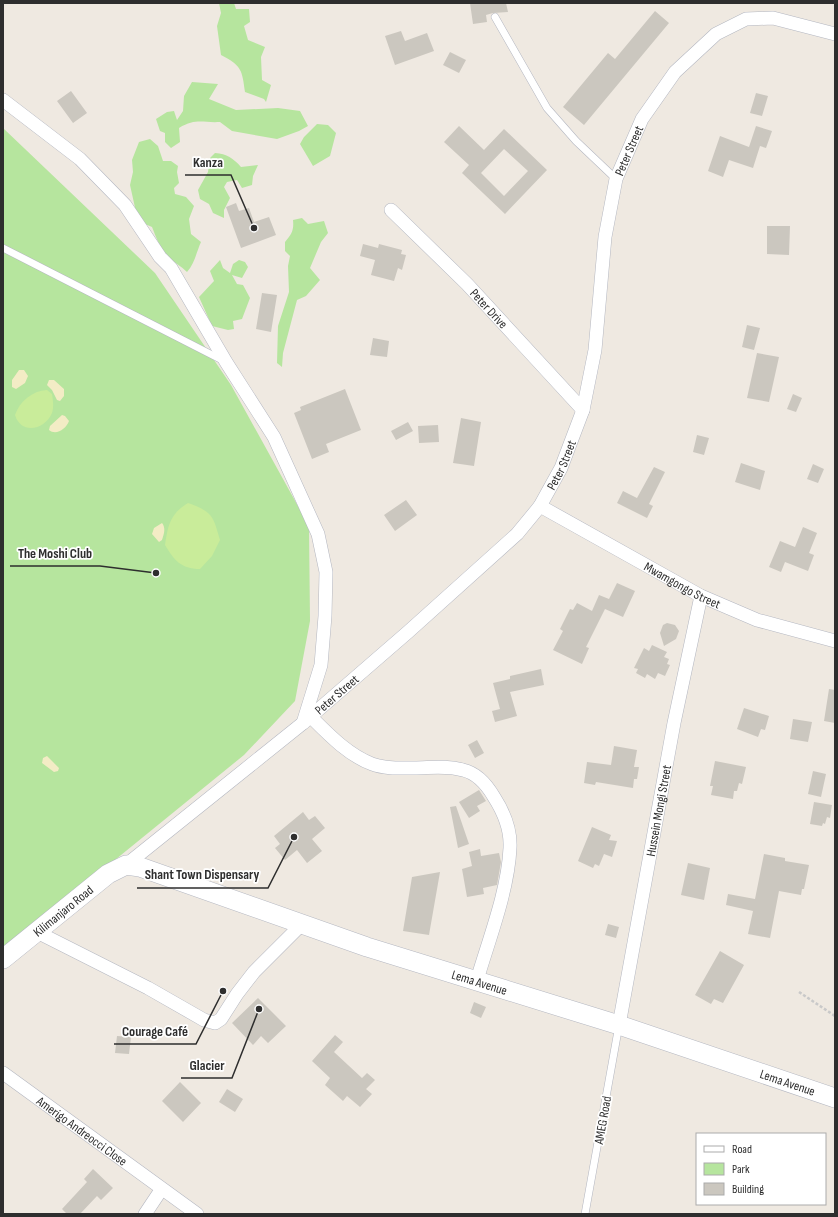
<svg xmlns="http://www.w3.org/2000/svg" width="838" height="1217" font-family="'Sofia Sans Condensed',sans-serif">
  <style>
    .green { fill: #b6e59e }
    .sand { fill: #f3ecc5 }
    .pitch { fill: #c9ec9a }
    .building { fill: #cbc7bf; fill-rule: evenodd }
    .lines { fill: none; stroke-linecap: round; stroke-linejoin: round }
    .lane-casing { stroke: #b4b7c1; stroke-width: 8 }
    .street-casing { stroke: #b4b7c1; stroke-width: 14 }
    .secondary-casing { stroke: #b4b7c1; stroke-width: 20 }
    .path { stroke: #c9c9c9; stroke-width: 2.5; stroke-dasharray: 3 2; stroke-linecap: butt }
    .lane { stroke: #fff; stroke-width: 7 }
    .street { stroke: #fff; stroke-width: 13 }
    .secondary { stroke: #fff; stroke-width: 19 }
    .labels { text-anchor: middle; stroke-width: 3.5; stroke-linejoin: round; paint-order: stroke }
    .street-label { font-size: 13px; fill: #2e2e2e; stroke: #fff }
    .leader { fill: none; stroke: #2e2e2e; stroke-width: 1.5 }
    .callout-dot { fill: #2e2e2e; stroke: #fff; stroke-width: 1.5 }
    .callout-label { font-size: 14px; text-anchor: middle; font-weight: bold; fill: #2e2e2e; stroke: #fff; stroke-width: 3.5; stroke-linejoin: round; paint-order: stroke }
  </style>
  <rect width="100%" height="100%" fill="#efe9e1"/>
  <path class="green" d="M 219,3 L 234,3 L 236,9 L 249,9 L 250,22 L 244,26 L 248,40 L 265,47 L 261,57 L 262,80 L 271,85 L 266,102 L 264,99 L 245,92 C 242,70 242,66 221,55 L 217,26 L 221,13 Z
    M 192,82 L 218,84 L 209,99 L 236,110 L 278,108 L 300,111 L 308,126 L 299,131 L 277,139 L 232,131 L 220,122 C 202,123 196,118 179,128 L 180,142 L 171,148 L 165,142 L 165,133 L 160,131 L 156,119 L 167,112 L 174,111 L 177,120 L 183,111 L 184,96 Z
    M 317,124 L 328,125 L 336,133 L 330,156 L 313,166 L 300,144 L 304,137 Z
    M 3,128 L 155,273 L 231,385 L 309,526 L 310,621 L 295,701 L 244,755 L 3,951 Z
    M 150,139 L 158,146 L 163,161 L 171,161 L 178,166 L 177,172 L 179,183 L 174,188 L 175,194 L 186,197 L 194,206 L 189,219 L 191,234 L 201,242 C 196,253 195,263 187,272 C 181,266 173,262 167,256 C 160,248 156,237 152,227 L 138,221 L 130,185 L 133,172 L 132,160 L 139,142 Z
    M 215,153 C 227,154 233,158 241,167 L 258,165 L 253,176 L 252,185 L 242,188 L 237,180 L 227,182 L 224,187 L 230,198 L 224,210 L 224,218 L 213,213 L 209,204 L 200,199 L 198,190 L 208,172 L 210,158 Z
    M 302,218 L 308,224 L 324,221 L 328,233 L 321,242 L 310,268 L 320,280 L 306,296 L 297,300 L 283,353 L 282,367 L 277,363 L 278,326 L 289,292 L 288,266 L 290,256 L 285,251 L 285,242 C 292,234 294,230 293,220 Z
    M 220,260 L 223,268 L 230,273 L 233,264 L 239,260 L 245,262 L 248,267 L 242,278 L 232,275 L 237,284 L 243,285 L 250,298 L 242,319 L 233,321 L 234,329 L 228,330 L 212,326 L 199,297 L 214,281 L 210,271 Z"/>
  <path class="sand" d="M 19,370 L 24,370 L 28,376 L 25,383 L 16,389 L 12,387 L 12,380 Z
    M 49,380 L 54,380 L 64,389 L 64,396 L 60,401 L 57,400 L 52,390 L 47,385 Z
    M 62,415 L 65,416 L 69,421 C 66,429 56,436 49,430 L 50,426 Z
    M 162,523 C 166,528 164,534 162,540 L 159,542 L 152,534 L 154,528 Z
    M 47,756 L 59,768 L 58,771 L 54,772 L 42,763 L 43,758 Z"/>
  <path class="pitch" d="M 47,390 L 52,394 C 53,400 54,407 52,413 C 45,430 21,435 15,415 C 20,401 32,391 47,390 Z
    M 188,503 C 213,512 213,516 220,540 L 212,556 L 200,569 C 181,569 174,560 165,545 C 168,525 170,514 188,503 Z"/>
  <path class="building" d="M 470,3 L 506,3 L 508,12 L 493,13 L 486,15 L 487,22 L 473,24 Z
    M 655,11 L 669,23 L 584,125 L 563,107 L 608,53 L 615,59 Z
    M 401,31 L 405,41 L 427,33 L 434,51 L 395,65 L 385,36 Z
    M 450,52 L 466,60 L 459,73 L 443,65 Z
    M 71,91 L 87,113 L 73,123 L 57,101 Z
    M 756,93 L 768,96 L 762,116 L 750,113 Z
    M 459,126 L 484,150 L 504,129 L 547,170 L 505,214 L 462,173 L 469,165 L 444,142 ZM 504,149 L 528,171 L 504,196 L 481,173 Z
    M 756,126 L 772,131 L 766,148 L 760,146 L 753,168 L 729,160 L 723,177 L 708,171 L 720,136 L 749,147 Z
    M 236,203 L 239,211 L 249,208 L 254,222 L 269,217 L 276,235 L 241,248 L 226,207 Z
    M 767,226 L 790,226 L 789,255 L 767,254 Z
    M 363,244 L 378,248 L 379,244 L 402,250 L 401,254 L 406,255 L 402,270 L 398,268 L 394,281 L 371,275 L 375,260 L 360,256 Z
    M 262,293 L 277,295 L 271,332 L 256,329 Z
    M 747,325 L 760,328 L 754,350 L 742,347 Z
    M 373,338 L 389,341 L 387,357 L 370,355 Z
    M 757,353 L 779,357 L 769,402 L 747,398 Z
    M 345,389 L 361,430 L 326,444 L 329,452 L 312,459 L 294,413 L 301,410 L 300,407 Z
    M 793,394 L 802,398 L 796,412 L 787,409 Z
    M 461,418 L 481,422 L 474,466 L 453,463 Z
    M 408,422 L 413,431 L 396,440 L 391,431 Z
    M 438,425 L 439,442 L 419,443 L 418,426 Z
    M 697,435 L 709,438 L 704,455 L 693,452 Z
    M 741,463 L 765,471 L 760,490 L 735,482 Z
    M 813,464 L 824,469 L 818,483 L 807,479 Z
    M 654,467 L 665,472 L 649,504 L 653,506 L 647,518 L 617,503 L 623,491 L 637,498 Z
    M 406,500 L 417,515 L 395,531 L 384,515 Z
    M 803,527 L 817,533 L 809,553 L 814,555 L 808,571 L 785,562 L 781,572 L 769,567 L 780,541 L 795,547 Z
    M 617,583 L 635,591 L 623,617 L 605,609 L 586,647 L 589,648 L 582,664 L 553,650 L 563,631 L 560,629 L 570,609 L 573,610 L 577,603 L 592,611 L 599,595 L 609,599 Z
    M 667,623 L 675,625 L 679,631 L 676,639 L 664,646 L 660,633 L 663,625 Z
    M 652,645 L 667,652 L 664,657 L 669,659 L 667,664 L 670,665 L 665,676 L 658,673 L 655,679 L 647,674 L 645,678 L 636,673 L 638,669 L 634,668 L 644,648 L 649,651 Z
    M 541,669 L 544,685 L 510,692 L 517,716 L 495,722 L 492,711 L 500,709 L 493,683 L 510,679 L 510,676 Z
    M 829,689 L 835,690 L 835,723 L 824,721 Z
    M 744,708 L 769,716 L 765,730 L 761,729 L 758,737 L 737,729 Z
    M 793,719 L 812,722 L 808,742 L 790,739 Z
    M 477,740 L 484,753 L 475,758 L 468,745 Z
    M 614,746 L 637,750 L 634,767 L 639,767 L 637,779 L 634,779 L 633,788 L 596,782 L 595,785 L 584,783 L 587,762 L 611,765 Z
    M 715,761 L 746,767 L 742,784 L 739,783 L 737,791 L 734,791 L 733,799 L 711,795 L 713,786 L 710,786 Z
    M 813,771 L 826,774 L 821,797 L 808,794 Z
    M 479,790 L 486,801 L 477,806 L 480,811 L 469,818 L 459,802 Z
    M 814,802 L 832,805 L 830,818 L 827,817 L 825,824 L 823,823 L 822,826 L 810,824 Z
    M 456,806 L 469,844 L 458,848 L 450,807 Z
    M 303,812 L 309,820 L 315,816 L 325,828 L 312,839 L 322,851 L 307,863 L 297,850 L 285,860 L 275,848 L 280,844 L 274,836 Z
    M 592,827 L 611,835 L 609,840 L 617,841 L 612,857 L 604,854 L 599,866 L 595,864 L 593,868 L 578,861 Z
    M 480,849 L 481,856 L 499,853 L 501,862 L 497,885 L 483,888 L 484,894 L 467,897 L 462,869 L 472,866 L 469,852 Z
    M 764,854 L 785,858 L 785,861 L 809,865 L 804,889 L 802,889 L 801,895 L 779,891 L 770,938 L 748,934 L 753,911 L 726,905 L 728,894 L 755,899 Z
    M 688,863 L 710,868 L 704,900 L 681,895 Z
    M 440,872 L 429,935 L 403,931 L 412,877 Z
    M 608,924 L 619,927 L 616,938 L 605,935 Z
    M 720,951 L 744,965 L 723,1003 L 714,999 L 711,1004 L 695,995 Z
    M 258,998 L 286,1026 L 268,1043 L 261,1036 L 253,1045 L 232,1023 Z
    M 474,1002 L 486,1007 L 481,1018 L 470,1013 Z
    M 335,1035 L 343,1042 L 334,1052 L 362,1078 L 367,1073 L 375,1080 L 366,1089 L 372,1094 L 360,1107 L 347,1096 L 343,1101 L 325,1085 L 330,1078 L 312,1061 Z
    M 117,1036 L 131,1037 L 129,1054 L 115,1053 Z
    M 180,1082 L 201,1103 L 183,1122 L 162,1101 Z
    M 227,1089 L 243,1099 L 235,1112 L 219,1102 Z
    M 93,1169 L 113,1188 L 101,1200 L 97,1196 L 80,1214 L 67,1214 L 62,1209 L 87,1182 L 84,1179 Z"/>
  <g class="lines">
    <g class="lane-casing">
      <path id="lane" d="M 495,17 L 547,108 L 576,141 L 616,179
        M 3,248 L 222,360
        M 585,1214 L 619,1025"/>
    </g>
    <g class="street-casing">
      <g id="street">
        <path d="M 3,100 L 80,159 L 125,205 L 160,257 L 171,268 L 226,362 L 274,437 L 318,534 L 326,572 L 325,616 L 321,665 L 303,723"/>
        <path id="s1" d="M 391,210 L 467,284 L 583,410"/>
        <path id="s2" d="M 540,506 L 701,596 L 757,620 L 835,641"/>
        <path d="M 310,716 C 328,734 348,755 372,764 C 385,769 401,768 414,768 C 430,768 446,765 463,770 C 476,773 487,785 494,797 C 503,811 511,830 510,848 C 508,891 489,939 477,980"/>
        <path id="s3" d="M 126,865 L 303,723 L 408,632 L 517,534 L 540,506 L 561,468 L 583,410 L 595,350 L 605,237 L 616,179 L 642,119 L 675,72 L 716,34 L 746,19 L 773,18 L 835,34"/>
        <path d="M 37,932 L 148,988 L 204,1020 L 215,1023 L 221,1019 L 237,994 L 254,972 L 302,924"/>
        <path id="s4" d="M 619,1025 L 674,723 L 701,596"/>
        <path id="s5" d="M 3,1073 L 197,1214"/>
        <path d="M 145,1214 L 161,1190"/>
      </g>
    </g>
    <g class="secondary-casing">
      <g id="secondary">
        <path id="s6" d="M 3,959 L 108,874 L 126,865 L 140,867 L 367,947 L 619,1025 L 835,1098"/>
      </g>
    </g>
    <path class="path" d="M 799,992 L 835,1016"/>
    <use href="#lane" class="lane"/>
    <use href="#street" class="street"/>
    <use href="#secondary" class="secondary"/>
  </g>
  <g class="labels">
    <g class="street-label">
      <text dy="5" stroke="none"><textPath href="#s3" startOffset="919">Peter Street</textPath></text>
      <text dy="5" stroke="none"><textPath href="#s1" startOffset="139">Peter Drive</textPath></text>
      <text dy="5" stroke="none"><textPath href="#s3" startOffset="595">Peter Street</textPath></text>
      <text dy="5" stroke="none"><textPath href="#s2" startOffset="163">Mwamgongo Street</textPath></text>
      <text dy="5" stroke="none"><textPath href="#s3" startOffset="271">Peter Street</textPath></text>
      <text dy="5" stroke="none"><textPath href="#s4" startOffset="218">Hussein Mongi Street</textPath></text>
      <text dy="5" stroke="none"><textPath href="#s6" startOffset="77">Kilimanjaro Road</textPath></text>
      <text dy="5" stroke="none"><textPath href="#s6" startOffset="528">Lema Avenue</textPath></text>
      <text dy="5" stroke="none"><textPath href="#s6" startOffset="852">Lema Avenue</textPath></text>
      <text transform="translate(602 1120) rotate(-80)" y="5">AMEG Road</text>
      <text dy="5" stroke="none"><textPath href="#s5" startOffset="98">Amerigo Andreocci Close</textPath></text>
    </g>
  </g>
  <path class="leader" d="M254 228L231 175H185M156 573L100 566H10M294 837L268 888H137M223 991L196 1044H114M259 1009L232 1078H181"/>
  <g class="callout-dot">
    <circle cx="254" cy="228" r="4"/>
    <circle cx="156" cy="573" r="4"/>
    <circle cx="294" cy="837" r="4"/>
    <circle cx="223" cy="991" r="4"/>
    <circle cx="259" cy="1009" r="4"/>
  </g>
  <g class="callout-label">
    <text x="208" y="167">Kanza</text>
    <text x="55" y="558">The Moshi Club</text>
    <text x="202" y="879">Shant Town Dispensary</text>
    <text x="155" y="1036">Courage Café</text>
    <text x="207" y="1070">Glacier</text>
  </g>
  <rect width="838" height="1217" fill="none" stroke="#2e2e2e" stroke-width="8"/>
  <rect x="696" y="1133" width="130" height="72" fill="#ffffff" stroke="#ababab"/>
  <rect x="704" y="1146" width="20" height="6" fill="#ffffff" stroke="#ababab"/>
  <text x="732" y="1153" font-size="12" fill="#2e2e2e">Road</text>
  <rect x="704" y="1163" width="20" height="12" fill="#b6e59e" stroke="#ababab"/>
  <text x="732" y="1173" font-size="12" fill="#2e2e2e">Park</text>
  <rect x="704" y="1183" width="20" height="12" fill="#cbc7bf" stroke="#ababab"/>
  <text x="732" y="1193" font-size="12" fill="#2e2e2e">Building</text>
</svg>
